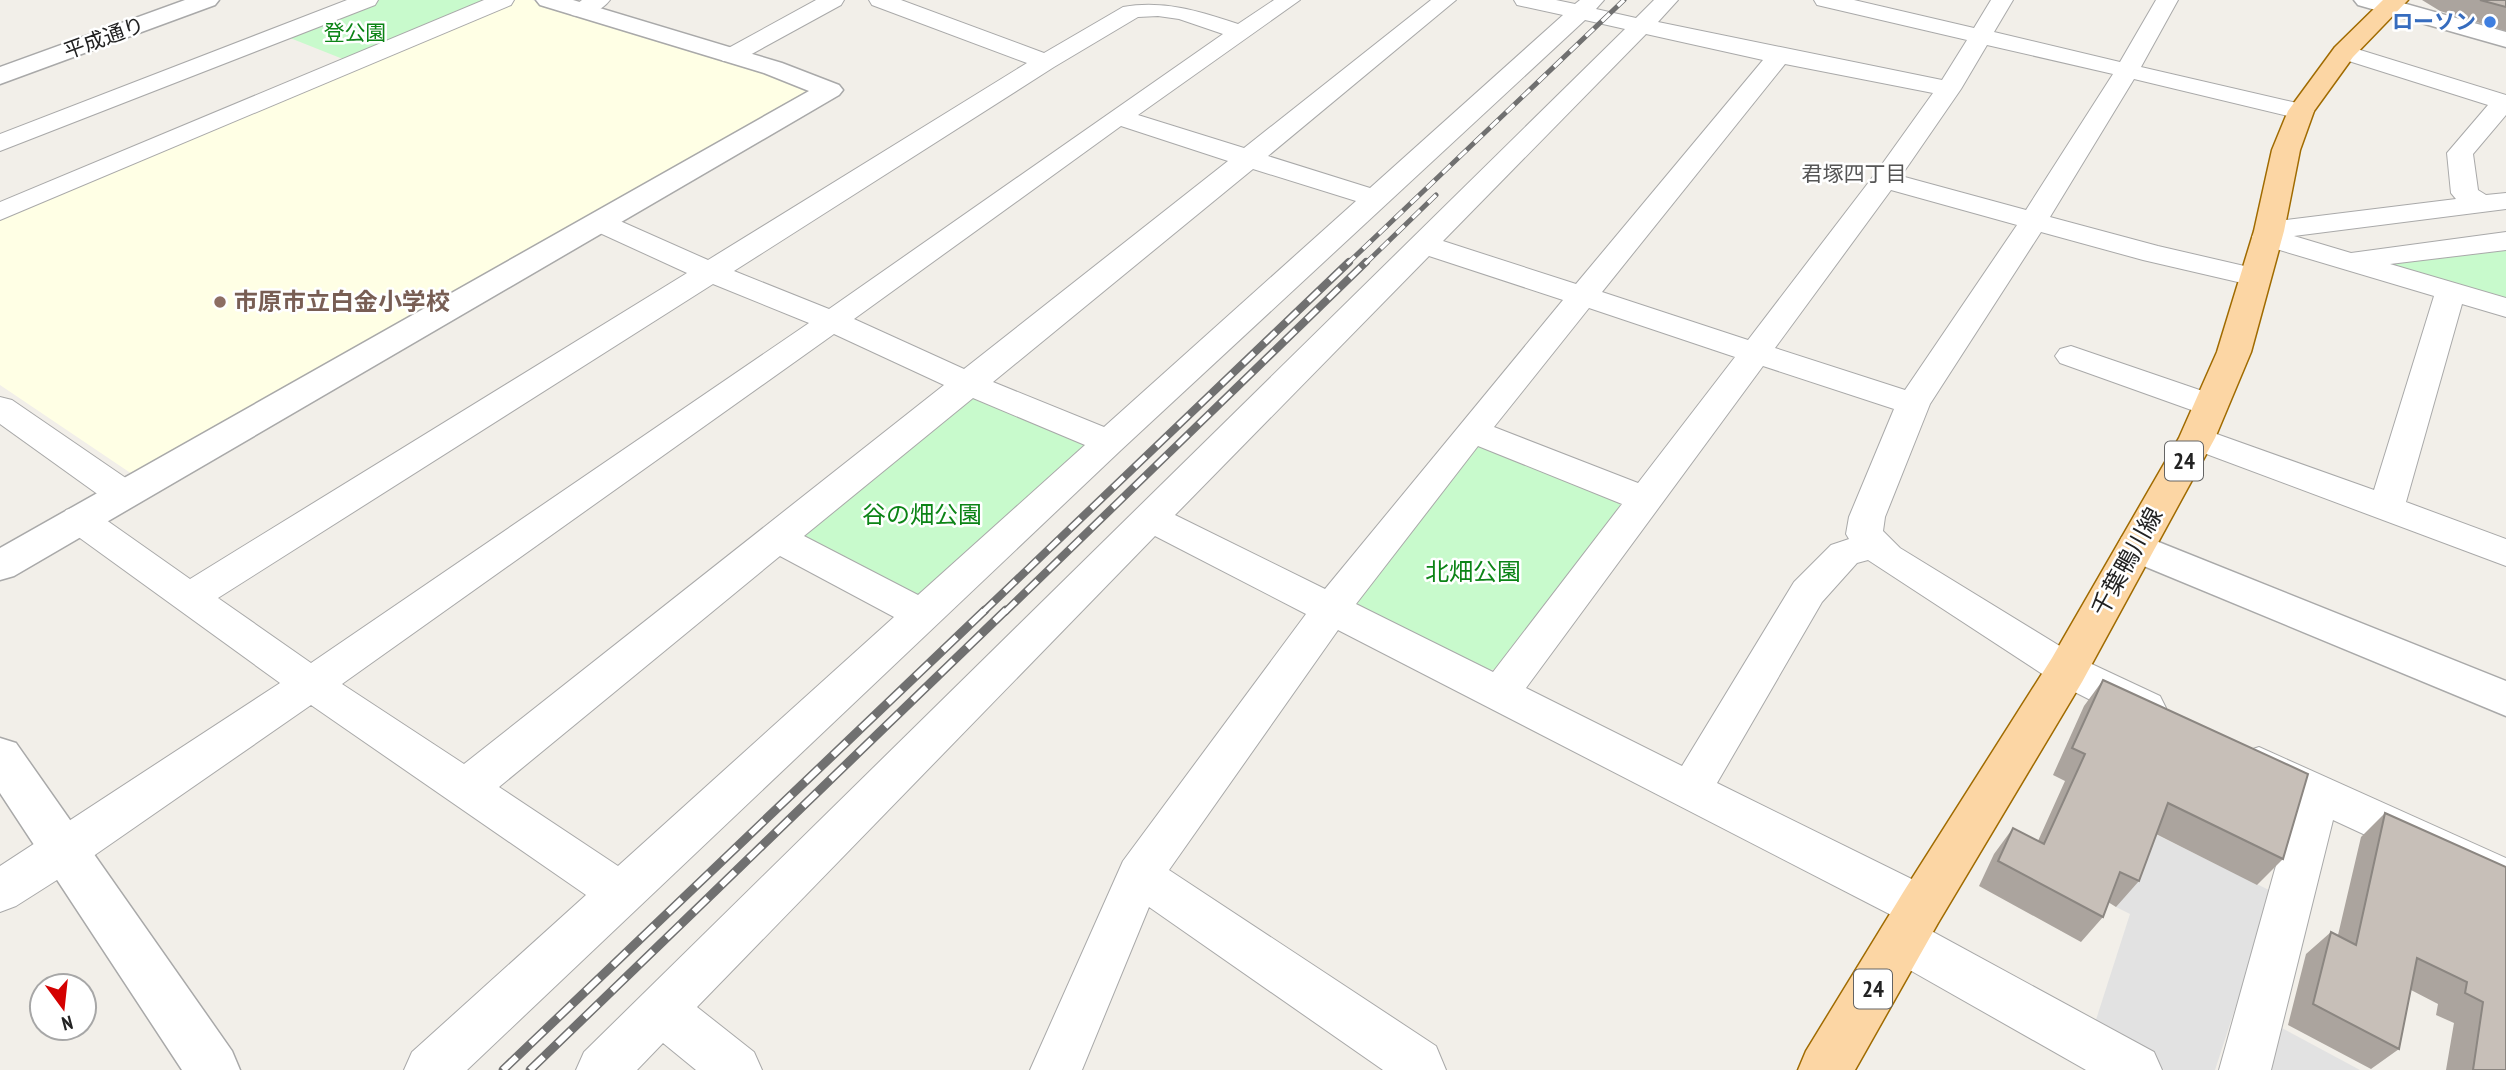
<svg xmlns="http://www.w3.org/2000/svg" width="2506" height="1070" font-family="'PT Sans Narrow','Noto Sans JP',sans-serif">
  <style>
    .education { fill: #ffffe5 }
    .park { fill: #c8facc }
    .parking { fill: #e2e2e2 }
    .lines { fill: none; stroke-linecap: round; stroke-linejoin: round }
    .minor-casing { stroke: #a9a9a9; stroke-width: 2 }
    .tertiary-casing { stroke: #a9a9a9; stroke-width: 3 }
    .primary-casing { stroke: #a06b00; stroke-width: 3 }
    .minor { fill: #fff; fill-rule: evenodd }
    .tertiary { fill: #fff; fill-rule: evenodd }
    .primary { fill: #fcd6a4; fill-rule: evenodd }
    .rail-far2-casing { stroke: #707070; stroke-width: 5 }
    .rail-far1-casing { stroke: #707070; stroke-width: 8 }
    .rail-casing { stroke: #707070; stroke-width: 9 }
    .rail-far2 { stroke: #fff; stroke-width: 3.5; stroke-dasharray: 11; stroke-linecap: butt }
    .rail-far1 { stroke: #fff; stroke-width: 5; stroke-dasharray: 15; stroke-linecap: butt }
    .rail { stroke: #fff; stroke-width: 6; stroke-dasharray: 19; stroke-linecap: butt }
    .wall { fill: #aba49e }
    .building { fill: #c7bfb8; stroke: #8b8681; stroke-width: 2 }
    .shop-dot { fill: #3f7fe0; stroke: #fff; stroke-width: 2.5 }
    .education-dot { fill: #8d6e63; stroke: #fff; stroke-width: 2.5 }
    .labels { text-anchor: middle; stroke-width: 5; stroke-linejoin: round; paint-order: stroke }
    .far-shop-label { font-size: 21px; font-weight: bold; fill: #366cbe; stroke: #fff; text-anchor: end }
    .far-park-label { font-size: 21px; fill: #0c8416; stroke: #fff }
    .far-street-label { font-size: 21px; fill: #222; stroke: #fff }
    .far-neighbourhood-label { font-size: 21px; fill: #555; stroke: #fff }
    .shield { fill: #fff; stroke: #646464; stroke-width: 2 }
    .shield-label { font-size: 23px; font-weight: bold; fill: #222 }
    .education-label { font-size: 24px; font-weight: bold; fill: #785e54; stroke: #fff; text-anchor: start }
    .park-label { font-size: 24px; fill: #0c8416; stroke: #fff }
    .street-label { font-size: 24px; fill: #222; stroke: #fff }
  </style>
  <rect width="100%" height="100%" fill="#f2efe9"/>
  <path class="education" d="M 513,0 L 532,0 L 815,89 L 135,476 L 0,385 L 0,219 Z"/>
  <path class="park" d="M 367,0 L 503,0 L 353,63 L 280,34 Z
    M 2506,241 L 2506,307 L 2350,260 Z
    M 975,397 L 1085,441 L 1085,452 L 927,596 L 913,599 L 801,539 L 801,530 L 963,399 Z
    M 1486,445 L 1616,496 L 1621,506 L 1497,669 L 1483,671 L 1356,608 L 1353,598 L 1473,448 Z"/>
  <path class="parking" d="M 2151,832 L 2273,892 L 2215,1070 L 2164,1070 L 2094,1026 L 2130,914 L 2116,907 Z
    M 2278,1026 L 2360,1070 L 2264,1070 Z"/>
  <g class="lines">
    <g class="minor-casing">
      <path id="minor" d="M 347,0 L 378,0 L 375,5 L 0,151 L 0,134 Z
        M 484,0 L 514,0 L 511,5 L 0,220 L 0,202 Z
        M 582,0 L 610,0 C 602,11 585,18 572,15 L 569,10 Z
        M 816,0 L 844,0 L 841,5 L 739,61 L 723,61 L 719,56 L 723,51 Z
        M 869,0 L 901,0 L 1044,53 L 1123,7 C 1164,0 1199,11 1238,24 L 1274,0 L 1300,0 L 1138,115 L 1244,148 L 1431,0 L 1456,0 L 1268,156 L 1370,188 L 1563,15 L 1517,5 L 1514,0 L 1556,0 L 1575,4 L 1580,0 L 1604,0 L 1596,9 L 1636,18 L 1654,0 L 1678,0 L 1658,22 L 1942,80 L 1967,40 L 1817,5 L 1814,0 L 1854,0 L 1974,28 L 1991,0 L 2013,0 L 1994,32 L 2120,62 L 2156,0 L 2178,0 L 2141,67 L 2310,106 L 2314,111 L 2310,116 L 2301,119 L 2134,79 L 2050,217 L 2158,246 L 2266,271 L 2270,277 L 2266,283 L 2255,286 L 2143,260 L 2041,232 L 1930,404 L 1885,517 L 1883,531 L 1900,548 L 2081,659 L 2160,696 L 2166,708 L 2160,720 L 2145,725 L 2130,720 L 2053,681 L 1868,560 L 1857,563 L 1822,602 L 1717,783 L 1938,892 L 1944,907 L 1938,922 L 1924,927 L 2154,1052 L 2162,1070 L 2086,1070 L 1885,956 L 1878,940 L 1885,924 L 1899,919 L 1338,630 L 1169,870 L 1436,1046 L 1446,1070 L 1383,1070 L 1149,907 L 1082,1070 L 1030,1070 L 1123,861 L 1306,614 L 1155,536 L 697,1007 L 754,1052 L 762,1070 L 696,1070 L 663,1043 L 637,1070 L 576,1070 L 584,1052 L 1625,29 L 1585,20 L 1121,450 L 467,1070 L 404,1070 L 412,1052 L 586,895 L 311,705 L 79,866 L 16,906 L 0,912 L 0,866 L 280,683 L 66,528 L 61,519 L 66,510 L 79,506 L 92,510 L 190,579 L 687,273 L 591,229 L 587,223 L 591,217 L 601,215 L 611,217 L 708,260 L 1027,63 L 872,5 ZM 1158,16 L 1179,19 L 1223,34 L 829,309 L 734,271 L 1054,67 L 1138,17 ZM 1646,34 L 1763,60 L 1576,284 L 1443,241 ZM 1987,45 L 2113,74 L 2026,210 L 1901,176 L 1961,89 ZM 1785,64 L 1933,93 L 1875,174 L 1748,340 L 1602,292 ZM 1121,126 L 1228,161 L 964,369 L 854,319 ZM 1253,169 L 1356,201 L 1104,427 L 993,382 ZM 1891,190 L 2017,225 L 1905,390 L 1775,348 ZM 1429,256 L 1563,300 L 1325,589 L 1175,515 ZM 713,284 L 809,323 L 311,663 L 218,598 ZM 1589,308 L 1735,357 L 1638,483 L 1494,427 ZM 834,334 L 944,385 L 464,764 L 342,684 ZM 1763,366 L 1894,409 L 1849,517 L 1846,534 L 1849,539 L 1831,545 L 1794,582 L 1682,766 L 1526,688 ZM 973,398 L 1085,445 L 918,595 L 804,536 ZM 1478,446 L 1622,504 L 1493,672 L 1356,604 ZM 780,556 L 894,617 L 618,866 L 499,787 Z
        M 2344,45 L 2506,95 L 2506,115 L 2473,154 L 2478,190 L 2486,195 L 2506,193 L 2506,209 L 2294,236 L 2351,253 L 2506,232 L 2506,250 L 2390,264 L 2506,298 L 2506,317 L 2462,304 L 2406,502 L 2506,539 L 2506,566 L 2185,446 L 2180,438 L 2185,430 L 2197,427 L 2374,490 L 2434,296 L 2256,243 L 2252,237 L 2259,225 L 2269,222 L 2456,199 L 2451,193 L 2447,153 L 2488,105 L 2336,57 L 2332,52 L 2336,47 Z
        M 2071,346 L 2223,398 L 2228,406 L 2223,414 L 2211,417 L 2060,363 L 2055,356 L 2060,349 Z
        M 0,397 L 12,400 L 136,485 L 141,494 L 136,503 L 123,506 L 110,503 L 0,424 Z
        M 2259,747 L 2506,858 L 2506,900 L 2333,820 L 2271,1070 L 2219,1070 L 2294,801 L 2244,778 L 2238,765 L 2244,752 Z"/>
    </g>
    <g class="tertiary-casing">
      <path id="tertiary" d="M 185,0 L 219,0 L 215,5 L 0,84 L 0,67 Z
        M 536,0 L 573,0 L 782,63 L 839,85 L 843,90 L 839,95 L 14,576 L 0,580 L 0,548 L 809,91 L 764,73 L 540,5 Z
        M 2354,0 L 2392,0 L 2506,32 L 2506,47 L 2358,5 Z
        M 2136,533 L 2506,681 L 2506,716 L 2122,557 L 2117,547 L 2122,537 Z
        M 0,738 L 16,743 L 232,1051 L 240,1070 L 182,1070 L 0,793 Z"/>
    </g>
    <g class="primary-casing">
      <path id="primary" d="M 2383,0 L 2408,0 L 2353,57 L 2314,111 L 2300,150 L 2284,231 L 2251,352 L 2215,438 L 2082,682 L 1938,923 L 1855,1070 L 1798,1070 L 1806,1051 L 1904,891 L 2052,658 L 2179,438 L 2217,352 L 2254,231 L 2272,150 L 2288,111 L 2335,47 Z"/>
    </g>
    <use href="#minor" class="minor"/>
    <use href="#tertiary" class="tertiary"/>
    <use href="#primary" class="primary"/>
    <g class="rail-far2-casing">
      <path id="rail-far2" d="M 1347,264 L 1624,0
        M 1365,264 L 1436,195"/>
    </g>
    <g class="rail-far1-casing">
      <path id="rail-far1" d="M 983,612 L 1349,262
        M 1005,612 L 1366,262"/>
    </g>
    <g class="rail-casing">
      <path id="rail" d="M 503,1070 L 985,610
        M 530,1070 L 1006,610"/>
    </g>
    <use href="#rail-far2" class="rail-far2"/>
    <use href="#rail-far1" class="rail-far1"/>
    <use href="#rail" class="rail"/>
  </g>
  <path class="wall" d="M 2422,0 L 2506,0 L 2506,31 L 2440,11 Z
    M 2103,680 L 2283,859 L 2257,885 L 2156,834 L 2139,881 L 2116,907 L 2108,902 L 2103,917 L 2081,942 L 1979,886 L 1994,854 L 2013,828 L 2038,841 L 2065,781 L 2053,775 L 2084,706 Z
    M 2385,813 L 2506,867 L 2506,1070 L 2446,1070 L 2454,1023 L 2436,1015 L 2438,1004 L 2411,990 L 2399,1049 L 2371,1069 L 2288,1025 L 2306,954 L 2331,932 L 2338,935 L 2361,837 Z"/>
  <path class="building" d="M 2480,0 L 2506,0 L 2506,7 Z
    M 2103,680 L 2308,774 L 2283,859 L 2168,803 L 2139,881 L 2120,872 L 2103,917 L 1998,861 L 2013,828 L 2044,844 L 2085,754 L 2072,748 Z
    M 2385,813 L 2506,867 L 2506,1070 L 2473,1070 L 2483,1002 L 2465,993 L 2467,982 L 2417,958 L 2399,1049 L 2313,1004 L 2331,932 L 2356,945 Z"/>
  <circle class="shop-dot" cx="2490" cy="22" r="7"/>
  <circle class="education-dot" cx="220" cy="302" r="7"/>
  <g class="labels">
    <g class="far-shop-label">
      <text x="2476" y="29">ローソン</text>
    </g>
    <g class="far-park-label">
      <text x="355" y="40">登公園</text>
    </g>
    <g class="far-street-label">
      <text transform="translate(104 38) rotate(-20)" y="7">平成通り</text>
    </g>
    <g class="far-neighbourhood-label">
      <text x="1854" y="181">君塚四丁目</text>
    </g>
    <g class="shield">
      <rect x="2165" y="441.5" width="38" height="39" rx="5"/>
      <rect x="1854" y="969.5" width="38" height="39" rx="5"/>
    </g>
    <g class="shield-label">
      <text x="2184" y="469">24</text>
      <text x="1873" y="997">24</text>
    </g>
    <g class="education-label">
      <text x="234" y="310">市原市立白金小学校</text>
    </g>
    <g class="park-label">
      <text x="922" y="523">谷の畑公園</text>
      <text x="1473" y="580">北畑公園</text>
    </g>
    <g class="street-label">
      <text transform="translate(2127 562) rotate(-61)" y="8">千葉鴨川線</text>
    </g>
  </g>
  <g transform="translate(63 1007) rotate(165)"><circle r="33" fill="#ffffff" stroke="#a7a7a7" stroke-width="2"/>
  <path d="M0-5L12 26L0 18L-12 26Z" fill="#d40000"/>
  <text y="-10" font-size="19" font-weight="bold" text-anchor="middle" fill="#222222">N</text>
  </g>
</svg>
